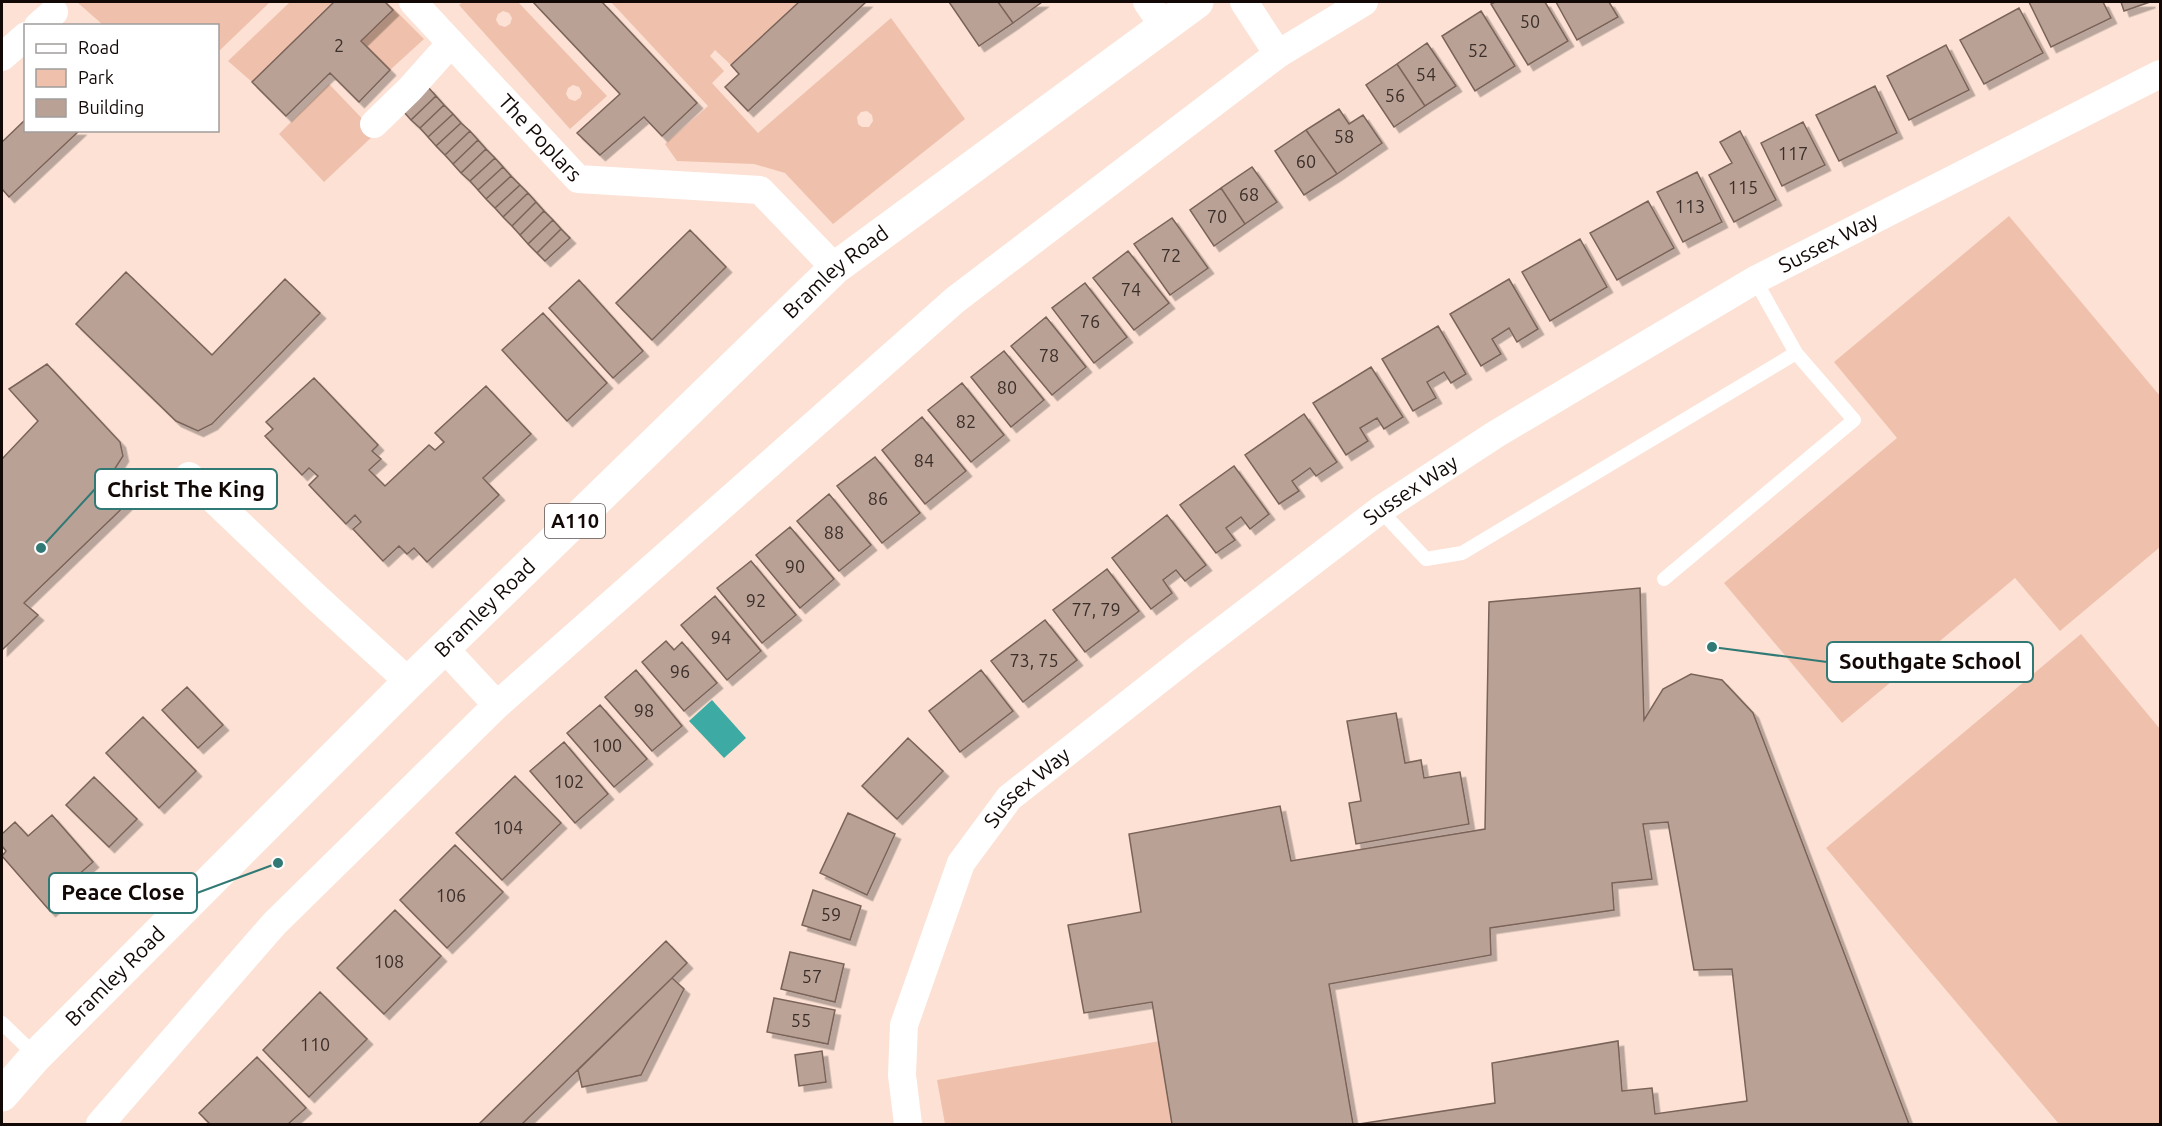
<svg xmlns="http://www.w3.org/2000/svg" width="2162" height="1126" font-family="Ubuntu,sans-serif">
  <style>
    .green { fill: #efc1ac; fill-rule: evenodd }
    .water { fill: #3eaaa4 }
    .building { fill: #baa196; stroke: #7a6359; stroke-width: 1.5; filter: url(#shadow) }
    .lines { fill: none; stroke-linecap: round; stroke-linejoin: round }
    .lane { stroke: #fff; stroke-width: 14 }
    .street { stroke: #fff; stroke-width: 28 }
    .primary { stroke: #fff; stroke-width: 33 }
    .labels { text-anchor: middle; stroke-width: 4.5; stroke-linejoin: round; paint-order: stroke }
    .number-label { font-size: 18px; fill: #3c2f2a }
    .shield { fill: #fff; stroke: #595351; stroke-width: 1.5 }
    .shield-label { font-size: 20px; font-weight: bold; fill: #120906 }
    .street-label { font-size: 21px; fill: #120906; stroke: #fff }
    .leader { fill: none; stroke: #317975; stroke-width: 2 }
    .callout-dot { fill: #317975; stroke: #fff; stroke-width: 2 }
    .callout { fill: #fff; stroke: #317975; stroke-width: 2 }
    .callout-label { font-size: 22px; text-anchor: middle; font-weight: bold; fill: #120906 }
  </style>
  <defs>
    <filter id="shadow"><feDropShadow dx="5.5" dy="5.5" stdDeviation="0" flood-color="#0004"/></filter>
  </defs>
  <rect width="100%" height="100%" fill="#fce1d4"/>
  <path class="green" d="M 77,2 L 270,2 L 218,52 L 218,26 L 103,25 Z
    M 290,2 L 334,2 L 252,82 L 228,61 Z
    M 385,2 L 387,2 L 424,39 L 390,70 L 361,41 L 393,10 Z
    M 463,2 L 518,2 L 607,96 L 570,129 L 459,5 ZM 503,11 L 509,13 L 512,18 L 510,24 L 505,27 L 499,25 L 496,20 L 498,14 ZM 573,85 L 579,87 L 582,93 L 580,98 L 575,101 L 569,99 L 566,94 L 568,88 Z
    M 611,2 L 799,2 L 731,65 L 715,50 L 710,56 L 724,71 L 712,83 L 758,133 L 891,18 L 965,119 L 833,224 L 785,173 L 754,164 L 677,161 L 665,144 L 708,106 ZM 867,111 L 872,115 L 873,121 L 869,127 L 862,127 L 858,124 L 857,117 L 861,112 Z
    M 329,84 L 376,133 L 324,182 L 279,134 Z
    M 2009,216 L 2160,396 L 2160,547 L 2060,631 L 2015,578 L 1842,723 L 1724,583 L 1897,438 L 1834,362 Z
    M 2081,634 L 2160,729 L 2160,1124 L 2059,1124 L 1826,848 Z
    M 1160,1041 L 1174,1124 L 945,1124 L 937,1080 Z"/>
  <path class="water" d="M 712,700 L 746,738 L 724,758 L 689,721 Z"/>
  <path class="building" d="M 334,2 L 385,2 L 393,10 L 361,41 L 390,70 L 359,102 L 330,73 L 286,116 L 252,82 Z
    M 533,2 L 602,2 L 697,103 L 662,136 L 644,117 L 600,155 L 577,133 L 620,94 Z
    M 799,2 L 866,2 L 748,111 L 725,87 L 739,74 L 731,65 Z
    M 949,2 L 998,2 L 1013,23 L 979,46 Z
    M 998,2 L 1042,2 L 1013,23 Z
    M 1495,2 L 1545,2 L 1568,41 L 1528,65 L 1491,4 Z
    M 1556,2 L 1609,2 L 1618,17 L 1577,40 Z
    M 2029,2 L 2103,2 L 2111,18 L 2051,47 Z
    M 2121,2 L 2150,2 L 2124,11 Z
    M 2019,8 L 2043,53 L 1984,84 L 1960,40 Z
    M 1481,11 L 1515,66 L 1475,91 L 1442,36 Z
    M 1427,43 L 1456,86 L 1425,106 L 1397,64 Z
    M 1946,45 L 1969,90 L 1909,120 L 1887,76 Z
    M 1397,64 L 1425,106 L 1394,127 L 1366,85 Z
    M 1875,86 L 1897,133 L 1839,161 L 1816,115 Z
    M 428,87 L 436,96 L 411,120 L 403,111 Z
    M 436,96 L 444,105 L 420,128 L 411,120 Z
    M 444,105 L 453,114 L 428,137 L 420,128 Z
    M 1339,109 L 1349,124 L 1363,115 L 1382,143 L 1337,174 L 1306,130 Z
    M 453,114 L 461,123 L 436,146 L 428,137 Z
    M 26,119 L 26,130 L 80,130 L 9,197 L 2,189 L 2,142 Z
    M 1803,122 L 1825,165 L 1782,186 L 1761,143 Z
    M 461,123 L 470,131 L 445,155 L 436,146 Z
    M 1306,130 L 1337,174 L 1304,195 L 1275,151 Z
    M 470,131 L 478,140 L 453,164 L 445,155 Z
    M 1740,131 L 1776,200 L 1734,222 L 1709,175 L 1732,163 L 1720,142 Z
    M 478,140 L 486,149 L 461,173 L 453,164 Z
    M 486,149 L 495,158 L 470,181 L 461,173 Z
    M 495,158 L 503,167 L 478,190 L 470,181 Z
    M 503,167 L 511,176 L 486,199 L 478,190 Z
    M 1252,167 L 1277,202 L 1245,224 L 1221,188 Z
    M 1697,172 L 1722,222 L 1683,242 L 1657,192 Z
    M 511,176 L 520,185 L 495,208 L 486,199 Z
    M 520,185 L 528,193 L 503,217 L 495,208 Z
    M 1221,188 L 1245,224 L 1214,246 L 1190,210 Z
    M 528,193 L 536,202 L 512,226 L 503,217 Z
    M 1648,201 L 1674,248 L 1617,280 L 1590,233 Z
    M 536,202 L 544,211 L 520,235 L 512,226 Z
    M 544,211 L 553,220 L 528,244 L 520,235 Z
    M 1172,218 L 1208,268 L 1170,295 L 1134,244 Z
    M 553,220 L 561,229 L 537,253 L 528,244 Z
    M 561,229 L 570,238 L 545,261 L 537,253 Z
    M 690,230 L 726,267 L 652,340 L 616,303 Z
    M 1580,239 L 1607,287 L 1550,321 L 1522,272 Z
    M 1128,251 L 1169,303 L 1134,330 L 1093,278 Z
    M 126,272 L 212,355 L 285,279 L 320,313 L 212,424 L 198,431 L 176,421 L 76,324 Z
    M 1509,279 L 1538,329 L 1517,342 L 1509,328 L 1492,339 L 1501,354 L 1481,366 L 1450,314 Z
    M 579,280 L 643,351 L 613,378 L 549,308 Z
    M 1085,283 L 1127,337 L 1094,363 L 1052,308 Z
    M 543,313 L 607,383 L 567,421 L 502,350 Z
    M 1046,317 L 1086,367 L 1052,395 L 1011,346 Z
    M 1438,326 L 1466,374 L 1451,383 L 1444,372 L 1427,382 L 1436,398 L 1413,411 L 1382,359 Z
    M 1004,351 L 1044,400 L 1011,427 L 971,377 Z
    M 47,364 L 120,442 L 123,456 L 114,470 L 138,493 L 24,603 L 38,615 L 2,650 L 2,459 L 38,421 L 9,389 Z
    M 1371,367 L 1403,417 L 1384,429 L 1377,418 L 1360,428 L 1368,441 L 1346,455 L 1313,403 Z
    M 314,378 L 378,445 L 372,451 L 381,459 L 369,470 L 385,486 L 429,445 L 435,450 L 444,442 L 435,433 L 486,386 L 531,434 L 483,478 L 499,495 L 427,562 L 414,548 L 407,554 L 399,546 L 383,561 L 353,529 L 361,522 L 355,515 L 346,524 L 309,485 L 318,476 L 309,468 L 302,475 L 265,436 L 273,429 L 266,422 Z
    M 962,383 L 1004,435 L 971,462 L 928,410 Z
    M 1304,414 L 1337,462 L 1316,476 L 1310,468 L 1292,481 L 1299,491 L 1279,504 L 1245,455 Z
    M 922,417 L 966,471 L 925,504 L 882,450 Z
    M 875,457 L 920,513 L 882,543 L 837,486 Z
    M 1234,466 L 1269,514 L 1250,529 L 1241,517 L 1226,528 L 1235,540 L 1216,553 L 1180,505 Z
    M 829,494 L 871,545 L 839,571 L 797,521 Z
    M 1167,515 L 1206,565 L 1185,581 L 1176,570 L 1163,580 L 1172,593 L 1151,609 L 1112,558 Z
    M 790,527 L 834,579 L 800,608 L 756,555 Z
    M 751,561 L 796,615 L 762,643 L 717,588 Z
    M 1107,569 L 1139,611 L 1085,652 L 1053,610 Z
    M 1640,588 L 1644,720 L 1663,689 L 1691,674 L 1722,680 L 1753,713 L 1909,1124 L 1359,1124 L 1495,1103 L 1492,1063 L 1618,1041 L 1622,1091 L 1652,1088 L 1655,1114 L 1747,1101 L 1732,969 L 1694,970 L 1668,822 L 1643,824 L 1652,879 L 1612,883 L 1614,910 L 1490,928 L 1491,955 L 1329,984 L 1353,1124 L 1172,1124 L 1152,1002 L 1084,1013 L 1068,925 L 1141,912 L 1129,834 L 1280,806 L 1291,861 L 1485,829 L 1489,602 Z
    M 715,596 L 761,651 L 727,680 L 681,625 Z
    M 1045,620 L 1077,660 L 1023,702 L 991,661 Z
    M 666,641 L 674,650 L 682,642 L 717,683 L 684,711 L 642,662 Z
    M 636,670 L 682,726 L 652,751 L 605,697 Z
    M 981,670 L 1013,711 L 960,752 L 929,711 Z
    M 187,687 L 223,725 L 198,748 L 162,710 Z
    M 600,705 L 647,759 L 614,787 L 567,733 Z
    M 1396,713 L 1405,763 L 1421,760 L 1424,778 L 1460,772 L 1469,824 L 1356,844 L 1349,803 L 1361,801 L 1347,721 Z
    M 143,717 L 196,771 L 159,808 L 106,753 Z
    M 908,738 L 943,771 L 897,819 L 862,786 Z
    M 564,742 L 608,794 L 575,823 L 530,771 Z
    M 515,776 L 561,823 L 502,880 L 456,833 Z
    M 94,777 L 137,819 L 109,847 L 66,805 Z
    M 848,813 L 895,834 L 867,895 L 820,873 Z
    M 52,815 L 93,862 L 68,884 L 74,890 L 50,911 L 2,856 L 6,851 L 2,846 L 2,834 L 15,822 L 28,836 Z
    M 455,845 L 503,892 L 447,948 L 400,900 Z
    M 813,890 L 861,906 L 850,940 L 802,925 Z
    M 395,910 L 441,956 L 384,1014 L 337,968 Z
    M 666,941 L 687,963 L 672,978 L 522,1124 L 479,1124 Z
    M 790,952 L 844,964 L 835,1002 L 781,989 Z
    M 672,978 L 684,989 L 641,1075 L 582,1087 L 578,1070 Z
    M 320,992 L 367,1039 L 309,1097 L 263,1050 Z
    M 774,998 L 835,1010 L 828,1044 L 767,1032 Z
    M 822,1051 L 826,1082 L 799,1086 L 795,1055 Z
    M 257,1057 L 306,1108 L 288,1124 L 210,1124 L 199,1113 Z"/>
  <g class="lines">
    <path class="lane" d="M 1755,280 L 1796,353
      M 1380,510 L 1426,559 L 1462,553 L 1796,353 L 1854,420 L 1664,579
      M 2,1023 L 36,1056"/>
    <g class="street">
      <path d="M 413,2 L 451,43"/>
      <path d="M 1147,2 L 1163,25"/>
      <path d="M 1244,2 L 1278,54"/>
      <path d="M 38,26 L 54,12"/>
      <path d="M 2,57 L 26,36"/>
      <path id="s1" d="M 374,124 L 410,89 L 451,43 L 578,179 L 760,190 L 835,268"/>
      <path d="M 189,476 L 317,598 L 409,682"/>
      <path d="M 444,648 L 497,705"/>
      <path d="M 100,1124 L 274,924 L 497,705 L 955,300 L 1278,54 L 1364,2"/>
      <path id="s2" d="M 908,1124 L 902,1075 L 904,1025 L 961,863 L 1009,798 L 1193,653 L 1380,510 L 1496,434 L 1755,280 L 2160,74"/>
    </g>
    <path class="primary" id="s3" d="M 2,1095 L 36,1056 L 409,682 L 835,268 L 1197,2"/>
  </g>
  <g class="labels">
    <g class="number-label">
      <text x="1530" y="28">50</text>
      <text x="339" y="52">2</text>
      <text x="1478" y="57">52</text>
      <text x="1426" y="81">54</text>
      <text x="1395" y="102">56</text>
      <text x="1344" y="143">58</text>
      <text x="1793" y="160">117</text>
      <text x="1306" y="168">60</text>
      <text x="1743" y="194">115</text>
      <text x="1249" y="201">68</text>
      <text x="1690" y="213">113</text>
      <text x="1217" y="223">70</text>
      <text x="1171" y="262">72</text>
      <text x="1131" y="296">74</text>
      <text x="1090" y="328">76</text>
      <text x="1049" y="362">78</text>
      <text x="1007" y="394">80</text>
      <text x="966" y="428">82</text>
      <text x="924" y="467">84</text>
      <text x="878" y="505">86</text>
      <text x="834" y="539">88</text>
      <text x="795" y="573">90</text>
      <text x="756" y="607">92</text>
      <text x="1096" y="616">77, 79</text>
      <text x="721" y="644">94</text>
      <text x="1034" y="667">73, 75</text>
      <text x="680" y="678">96</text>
      <text x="644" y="717">98</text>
      <text x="607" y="752">100</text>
      <text x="569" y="788">102</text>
      <text x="508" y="834">104</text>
      <text x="451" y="902">106</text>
      <text x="831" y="921">59</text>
      <text x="389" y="968">108</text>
      <text x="812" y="983">57</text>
      <text x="801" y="1027">55</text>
      <text x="315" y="1051">110</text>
    </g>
    <rect class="shield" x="545" y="504" width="60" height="34" rx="4.5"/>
    <g class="shield-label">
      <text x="575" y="528">A110</text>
    </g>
    <g class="street-label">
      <text dy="7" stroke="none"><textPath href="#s1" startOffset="242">The Poplars</textPath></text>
      <text dy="7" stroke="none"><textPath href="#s2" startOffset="1344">Sussex Way</textPath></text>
      <text dy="7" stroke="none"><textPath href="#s3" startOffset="1172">Bramley Road</textPath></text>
      <text dy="7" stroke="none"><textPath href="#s2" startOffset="858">Sussex Way</textPath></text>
      <text dy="7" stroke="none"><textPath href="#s3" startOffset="686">Bramley Road</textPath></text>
      <text dy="7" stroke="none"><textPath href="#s2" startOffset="372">Sussex Way</textPath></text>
      <text dy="7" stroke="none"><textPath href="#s3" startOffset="164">Bramley Road</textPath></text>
    </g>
  </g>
  <path class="leader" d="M41 548L95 489M1712 647L1827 662M278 863L197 893"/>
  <g class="callout-dot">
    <circle cx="41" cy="548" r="6"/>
    <circle cx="1712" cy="647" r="6"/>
    <circle cx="278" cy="863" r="6"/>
  </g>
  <g class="callout">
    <rect x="95" y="469" width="182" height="40" rx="6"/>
    <rect x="1827" y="642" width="206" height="40" rx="6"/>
    <rect x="49" y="873" width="148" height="40" rx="6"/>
  </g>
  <g class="callout-label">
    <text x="186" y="497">Christ The King</text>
    <text x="1930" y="669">Southgate School</text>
    <text x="123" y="900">Peace Close</text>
  </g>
  <rect width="2162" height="1126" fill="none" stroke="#120906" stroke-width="6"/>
  <rect x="24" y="24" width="195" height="108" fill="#ffffff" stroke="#a09d9b" stroke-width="1.5"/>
  <rect x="36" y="44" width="30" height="9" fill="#ffffff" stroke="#a09d9b" stroke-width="1.5"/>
  <text x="78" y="54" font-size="18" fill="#120906">Road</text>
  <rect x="36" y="69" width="30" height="18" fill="#efc1ac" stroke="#a09d9b" stroke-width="1.5"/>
  <text x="78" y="84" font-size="18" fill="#120906">Park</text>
  <rect x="36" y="99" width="30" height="18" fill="#baa196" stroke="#a09d9b" stroke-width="1.5"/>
  <text x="78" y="114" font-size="18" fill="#120906">Building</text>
</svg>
